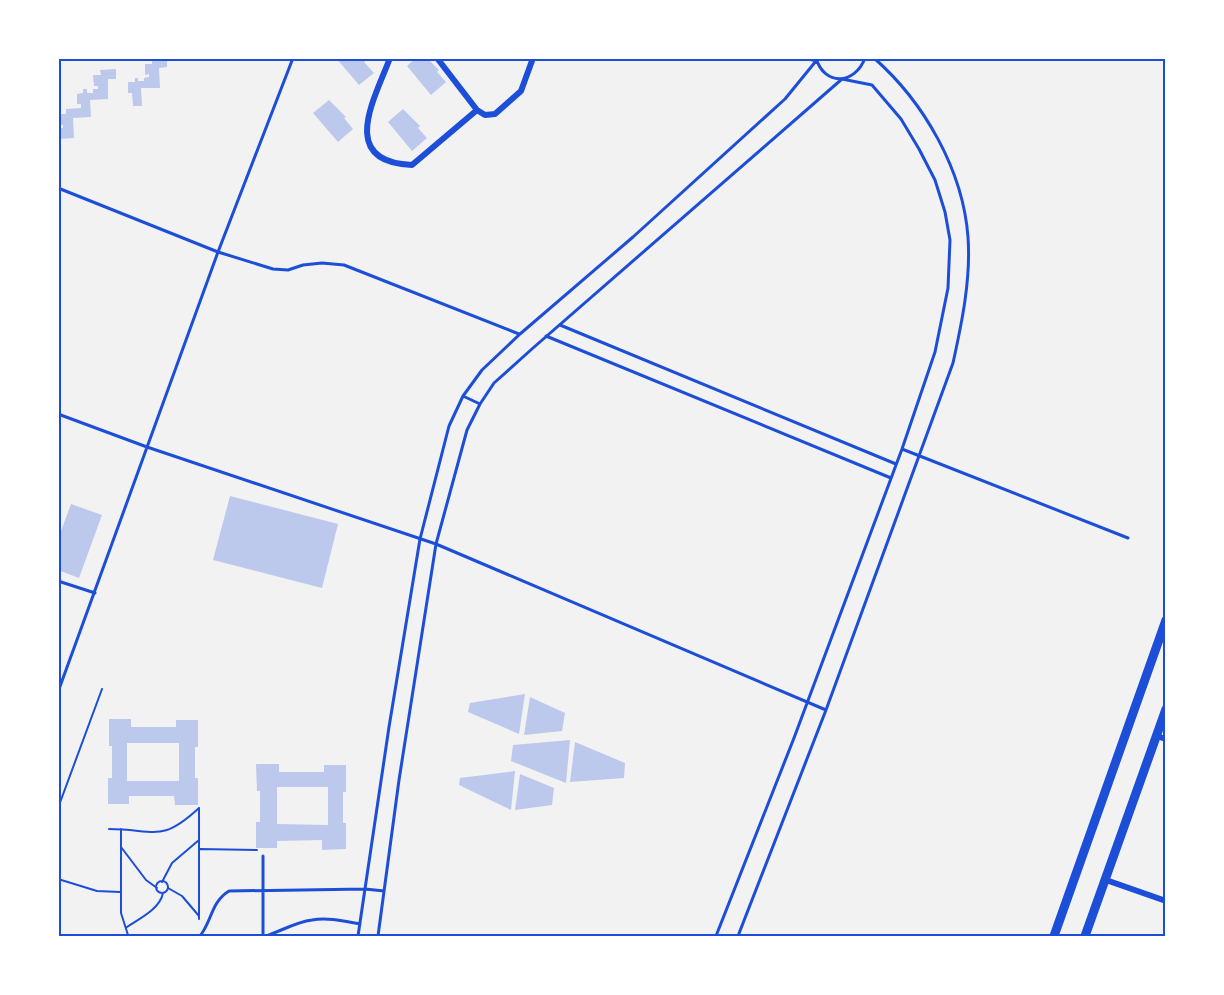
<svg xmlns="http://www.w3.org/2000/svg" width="1224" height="995" font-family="Jost,sans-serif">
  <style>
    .building { fill: #bdc9ec; fill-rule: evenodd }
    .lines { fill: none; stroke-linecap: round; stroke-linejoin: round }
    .path { stroke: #1d4ed8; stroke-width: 2 }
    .service { stroke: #1d4ed8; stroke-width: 3 }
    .minor { stroke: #1d4ed8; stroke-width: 6 }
    .secondary { stroke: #1d4ed8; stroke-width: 9 }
    .neatline { fill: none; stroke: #1d4ed8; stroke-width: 2 }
  </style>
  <rect width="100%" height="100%" fill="#f2f2f2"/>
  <path class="building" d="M 167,58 L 167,67 L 159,68 L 160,88 L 141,88 L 142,106 L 133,106 L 132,93 L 128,93 L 128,82 L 135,82 L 135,78 L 138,78 L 138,81 L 144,81 L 144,78 L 149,77 L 149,74 L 145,75 L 145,64 L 152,64 L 152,59 Z
    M 336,58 L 365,58 L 366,60 L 364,62 L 374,73 L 359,85 Z
    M 416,58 L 427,58 L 439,70 L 437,72 L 446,82 L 431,95 L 407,66 Z
    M 116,69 L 116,79 L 108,79 L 108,99 L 90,100 L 91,117 L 73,118 L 74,138 L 58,139 L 58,128 L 63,128 L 63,125 L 59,125 L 59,114 L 66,114 L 66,109 L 81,108 L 81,104 L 77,104 L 77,94 L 83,93 L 83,89 L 87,89 L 87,93 L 93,93 L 93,89 L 98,89 L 98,86 L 94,86 L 93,75 L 101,75 L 100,70 Z
    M 329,100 L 346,117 L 344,118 L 353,129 L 338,142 L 313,113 Z
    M 403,109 L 420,126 L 418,128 L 427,138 L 412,151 L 388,122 Z
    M 230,496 L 338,524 L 322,588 L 213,560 Z
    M 71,504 L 102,515 L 79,578 L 58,570 L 58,539 Z
    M 525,694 L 519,734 L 468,712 L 470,703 Z
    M 530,697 L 565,713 L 562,731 L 524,735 Z
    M 109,719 L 131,719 L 131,727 L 176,727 L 176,720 L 198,720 L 198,747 L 195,747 L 195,778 L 198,778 L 198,805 L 175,805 L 174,796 L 129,796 L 129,804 L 108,804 L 108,778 L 112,778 L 112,746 L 109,746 ZM 127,743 L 179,743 L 179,781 L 127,781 Z
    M 570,740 L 566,783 L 511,761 L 513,745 Z
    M 575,742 L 625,763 L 624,778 L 570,782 Z
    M 256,764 L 279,764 L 279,772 L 324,772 L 324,765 L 346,765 L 346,792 L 343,792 L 343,823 L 346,823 L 346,849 L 322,850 L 322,840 L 277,841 L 277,848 L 256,848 L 256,822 L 260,822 L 260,791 L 257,791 ZM 277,787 L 328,787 L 328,825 L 277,824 Z
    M 515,771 L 511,810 L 459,785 L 460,778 Z
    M 520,774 L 554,788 L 552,805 L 515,810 Z"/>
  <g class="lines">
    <path class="path" d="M 58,808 L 102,689
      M 109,829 C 155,829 160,844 199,808
      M 121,829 L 121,913 L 128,935
      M 121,847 L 146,880 L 157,888
      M 200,849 L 257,850
      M 58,879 L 97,891 L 120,892
      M156 887a6 6 0 1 1 12 0a6 6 0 1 1-12 0Z
      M 162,882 L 172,863 L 199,840
      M 168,888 L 182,896 L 199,916
      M 199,919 L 199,808
      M 127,927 C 139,919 160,909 163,893"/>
    <path class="service" d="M 816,58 C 824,86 855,85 865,58
      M 58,188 L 218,252 L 273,269 L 288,270 L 303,265 L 322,263 L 344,265 L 519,334
      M 560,325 L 896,464
      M 546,336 L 891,478
      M 463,396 L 480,404
      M 58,414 L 147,447 L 436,544 L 826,710
      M 902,449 L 1128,538
      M 58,581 L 95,593
      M 58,692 L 218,252 L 293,58
      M 200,936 C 212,921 211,902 229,891 L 365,889 L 384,891
      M 263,936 L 263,856
      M 266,936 C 281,931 296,922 312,920 C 327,917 344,921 360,924
      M 358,936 L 389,727 L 420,539 L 449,426 L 463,396 L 482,370 L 520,334 L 633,237 L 785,99 L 816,61 L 806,58
      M 378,936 L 399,780 L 436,544 L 467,430 L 480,404 L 494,383 L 533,348 L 842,79 L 872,85 L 901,119 L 919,149 L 935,180 L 945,212 L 950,240 L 948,288 L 935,352 L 902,449 L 794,738 L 716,936
      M 738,936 L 826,710 L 953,363 C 962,322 971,279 968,237 C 963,170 924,102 874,58"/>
    <path class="minor" d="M 390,58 C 374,100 338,162 412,165 L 477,110 L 485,115 L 495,114 L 521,91 L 533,58
      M 437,58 L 477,110
      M 1156,736 L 1166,739
      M 1106,880 L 1166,901"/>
    <path class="secondary" d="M 1054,936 L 1166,620
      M 1085,936 L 1166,709"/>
  </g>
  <rect width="1224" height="995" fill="none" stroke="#ffffff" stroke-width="120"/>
  <rect x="60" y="60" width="1104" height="875" class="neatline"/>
</svg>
